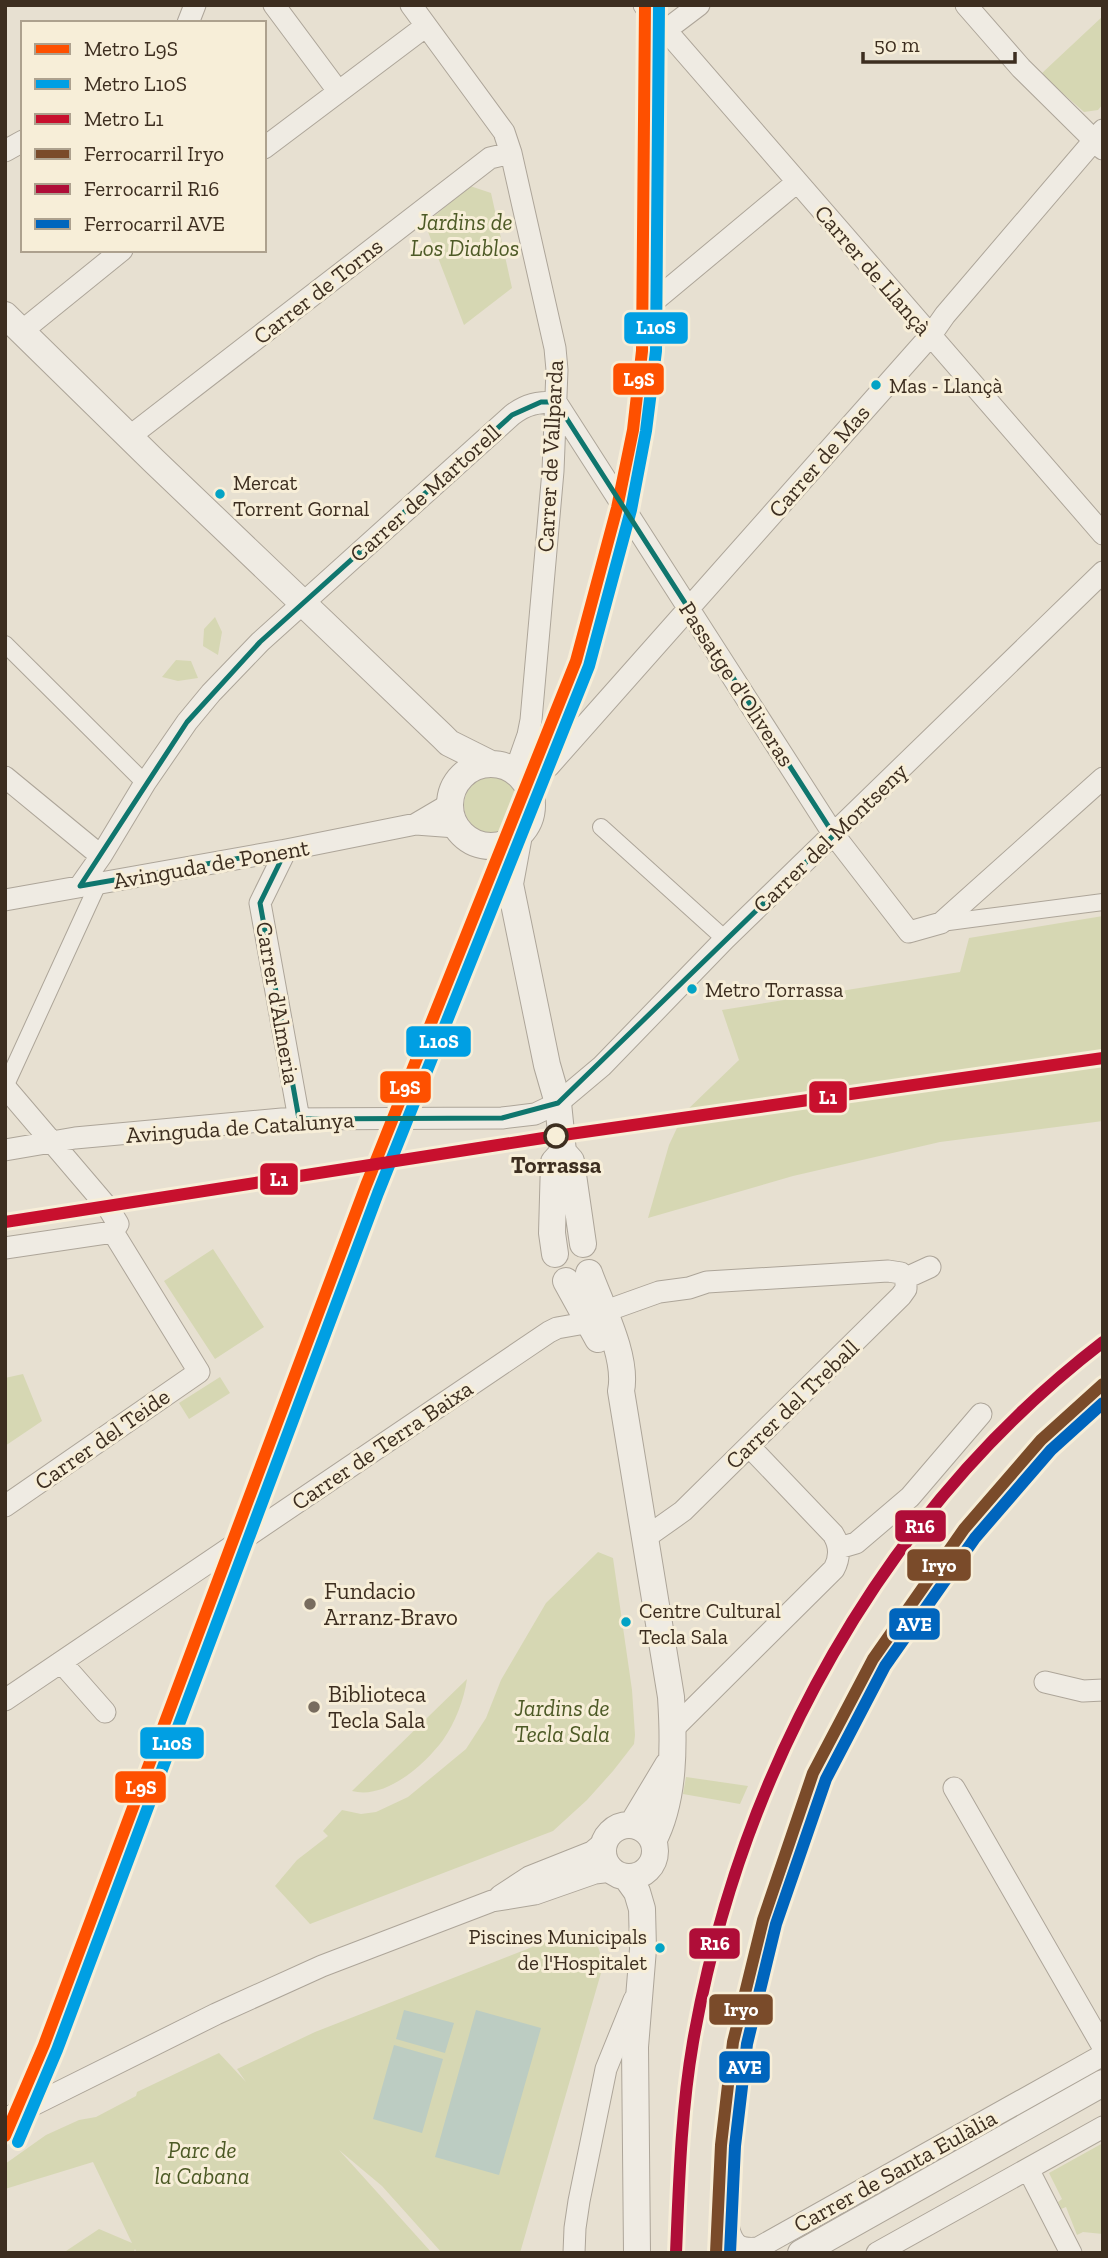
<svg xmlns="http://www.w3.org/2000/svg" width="1108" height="2258" font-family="'Zilla Slab',serif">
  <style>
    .green { fill: #d6d7b3 }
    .water { fill: #bcccc2 }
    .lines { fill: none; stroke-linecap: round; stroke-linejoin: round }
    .pedestrian-casing { stroke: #ada599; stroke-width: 18 }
    .minor-casing { stroke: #ada599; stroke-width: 23 }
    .tertiary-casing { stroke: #ada599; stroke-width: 28 }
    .pedestrian { stroke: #efebe3; stroke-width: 16 }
    .minor { stroke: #efebe3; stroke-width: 21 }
    .tertiary { stroke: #efebe3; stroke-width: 26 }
    .rail-1-casing { stroke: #f7eed8; stroke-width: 18 }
    .rail-2-casing { stroke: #f7eed8; stroke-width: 18 }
    .rail-3-casing { stroke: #f7eed8; stroke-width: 18 }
    .rail-1 { stroke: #7a4b2a; stroke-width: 12 }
    .rail-2 { stroke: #af0d38; stroke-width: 12 }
    .rail-3 { stroke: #0065bd; stroke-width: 12 }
    .metro-1-casing { stroke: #f7eed8; stroke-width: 18 }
    .metro-2-casing { stroke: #f7eed8; stroke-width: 18 }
    .metro-3-casing { stroke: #f7eed8; stroke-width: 18 }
    .metro-1 { stroke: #fe5000; stroke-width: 12 }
    .metro-2 { stroke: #009fe3; stroke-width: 12 }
    .metro-3 { stroke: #c8102e; stroke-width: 12 }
    .marked { fill: none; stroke: #0f766e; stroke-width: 5; stroke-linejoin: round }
    .bus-dot { fill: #03a3c5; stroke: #f7eed8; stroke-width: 2.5 }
    .stop-dot { fill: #f7eed8; stroke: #3d2e20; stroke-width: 3.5 }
    .poi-dot { fill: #786c5e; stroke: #f7eed8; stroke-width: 2.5 }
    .labels { text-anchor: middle; stroke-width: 6; stroke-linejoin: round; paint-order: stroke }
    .bus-label { font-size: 21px; fill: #3d2e20; stroke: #f7eed8; text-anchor: start }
    .park-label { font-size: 23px; font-style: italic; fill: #4d5a26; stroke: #f7eed8 }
    .street-label { font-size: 23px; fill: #3d2e20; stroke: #f7eed8 }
    .stop-label { font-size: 23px; font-weight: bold; fill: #3d2e20; stroke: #f7eed8 }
    .poi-label { font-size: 23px; fill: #3d2e20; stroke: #f7eed8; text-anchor: start }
    .line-badge { stroke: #f7eed8; stroke-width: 2.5 }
    .badge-label { font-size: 19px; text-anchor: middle; font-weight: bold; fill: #fff }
  </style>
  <rect width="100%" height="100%" fill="#e7e0d1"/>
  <path class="green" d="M 1103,16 L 1103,104 L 1098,110 L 1084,112 L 1041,74 Z
    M 470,186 L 491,193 L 512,288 L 464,325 L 425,224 Z
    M 215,617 L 222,632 L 218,655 L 203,646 L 204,629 Z
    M 176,660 L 191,661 L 198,678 L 178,681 L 162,677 Z
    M464 805a28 28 0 1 1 56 0a28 28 0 1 1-56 0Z
    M 1103,916 L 1103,1121 L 940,1142 L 793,1176 L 648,1218 L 669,1145 L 684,1113 L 739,1060 L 722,1010 L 960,972 L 969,938 Z
    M 213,1249 L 264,1327 L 215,1359 L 164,1281 Z
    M 23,1374 L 42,1421 L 5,1446 L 5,1378 Z
    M 220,1377 L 230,1393 L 189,1419 L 179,1403 Z
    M 598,1552 L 613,1558 L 632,1690 L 635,1735 L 634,1744 L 613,1771 L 587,1800 L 553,1831 L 310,1924 L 275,1886 L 297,1860 L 328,1836 L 323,1831 L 342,1810 L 361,1814 L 376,1812 L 408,1797 L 466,1749 L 486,1718 L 501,1680 L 546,1603 Z
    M 467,1679 C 464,1700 455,1723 443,1740 C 425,1764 386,1800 352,1791 Z
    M 686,1777 L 748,1786 L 740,1804 L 683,1794 Z
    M 571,1932 C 597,1934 603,1949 601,1973 L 520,2253 L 442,2253 L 382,2186 L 339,2150 L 432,2253 L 137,2253 L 135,2249 L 133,2253 L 63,2253 L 99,2229 L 132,2243 L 93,2162 L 5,2189 L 5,2164 L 46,2135 L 79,2120 L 96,2117 L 136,2096 L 137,2092 L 219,2053 L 246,2082 L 237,2069 L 315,2032 Z
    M 1103,2143 L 1103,2234 L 1083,2232 L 1077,2235 L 1066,2207 L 1061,2209 L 1058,2202 L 1062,2199 L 1049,2173 Z"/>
  <path class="water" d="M 404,2010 L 454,2023 L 445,2053 L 396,2039 Z
    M 476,2010 L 541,2028 L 499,2175 L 435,2157 Z
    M 394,2045 L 443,2059 L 422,2133 L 373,2119 Z"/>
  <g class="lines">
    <g class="pedestrian-casing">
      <path id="pedestrian" d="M 5,644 L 145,783
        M 601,827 L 725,939
        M 941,923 L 1103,902
        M 5,1087 L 98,884"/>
    </g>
    <g class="minor-casing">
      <path id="minor" d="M 274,5 L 338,91
        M 411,5 L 504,132 L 511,153 L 555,348 L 557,370 L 553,471 L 531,720 L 528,735 L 515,772
        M 644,5 L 1103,534
        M 966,5 L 1021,68 L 1103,149
        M 188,23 L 195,5
        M 666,30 L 699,5
        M 264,148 L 426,26
        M 5,151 L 23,141
        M 647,307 L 797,182
        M 22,331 L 122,250
        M 129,437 L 490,158 L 511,153
        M 5,777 L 101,856
        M 525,782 L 549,766 L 931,335 L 945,315 L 1103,130
        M 416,824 L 450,804
        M 286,850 L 260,903 L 299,1119
        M 80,886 L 101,856 L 145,783 L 187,722 L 211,693 L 260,642 L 512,415 C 526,404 538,402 556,402 L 834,835 L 909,932 L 941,923 L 1103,778
        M 5,900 L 286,850 L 416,824 L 456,827
        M 5,1087 L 109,1209 L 118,1224 L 113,1232
        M 5,1150 L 75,1138 L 282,1119 L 502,1118 L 535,1114 L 558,1103 L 602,1066 L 725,939 L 1103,572
        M 5,1248 L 113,1232
        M 906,1278 L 930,1267
        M 603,1312 L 659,1292 L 689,1288 L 707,1282 L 888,1271 L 901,1273 L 906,1278
        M 5,1506 L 199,1372 L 113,1232
        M 645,1538 L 683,1511 L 901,1296 L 906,1289 L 906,1278
        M 839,1548 L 856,1543 L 910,1497 L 981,1414
        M 61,1662 L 105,1712
        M 1045,1682 L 1083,1691 L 1103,1690
        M 5,1700 L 549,1332 L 557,1328 L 591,1322
        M 673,1729 L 834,1569 C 840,1558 840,1545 833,1534 L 749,1446
        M 954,1788 L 1103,2047
        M 500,1896 L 529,1877 L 592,1852 L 604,1842
        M 5,2119 L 216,2014 L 322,1966 L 492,1901 L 535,1894 L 595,1873 L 612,1871
        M 730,2148 L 728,2225 C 732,2244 738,2250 758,2248 L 1103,2055
        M 1028,2169 L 1071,2253
        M 574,2253 L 575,2228 L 579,2201 L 606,2069 L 634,2000
        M 877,2253 L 1103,2127"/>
    </g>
    <g class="tertiary-casing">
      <path id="tertiary" d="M 5,315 L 154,461 L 442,736 L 449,743 L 491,764
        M450 805a41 41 0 1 1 82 0a41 41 0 1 1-82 0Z
        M 519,835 L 510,884 L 547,1065 L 558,1103 L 563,1152 L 571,1161 L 583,1244
        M 555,1254 L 552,1233 L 554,1162 L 563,1152
        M 589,1273 C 601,1306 628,1357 621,1391 L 671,1697 C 674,1742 675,1800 653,1841
        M 566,1281 L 598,1339
        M603 1851a26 26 0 1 1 52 0a26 26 0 1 1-52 0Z
        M 632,1825 L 668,1765
        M 627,1878 L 637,1892 L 642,1909 L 643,1949 L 635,2047 L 637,2253
        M 801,2253 L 1103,2083"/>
    </g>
    <use href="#pedestrian" class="pedestrian"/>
    <use href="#minor" class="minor"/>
    <use href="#tertiary" class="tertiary"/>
    <g class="rail-1-casing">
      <path id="rail-1" d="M 716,2253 L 721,2145 L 733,2042 L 763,1920 L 813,1773 L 873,1659 L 964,1529 L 1041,1440 L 1103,1384"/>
    </g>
    <g class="rail-2-casing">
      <path id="rail-2" d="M 676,2253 C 679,2182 681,2112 693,2042 C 741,1770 882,1512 1103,1342"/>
    </g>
    <g class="rail-3-casing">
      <path id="rail-3" d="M 730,2253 L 735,2146 L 747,2044 L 776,1924 L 826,1779 L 885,1666 L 975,1538 L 1051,1450 L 1103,1403"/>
    </g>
    <use href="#rail-1" class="rail-1"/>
    <use href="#rail-2" class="rail-2"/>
    <use href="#rail-3" class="rail-3"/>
    <g class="metro-1-casing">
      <path id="metro-1" d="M 5,2136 L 44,2045 L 365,1188 L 576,661 L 617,508 L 633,430 L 642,351 L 645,5"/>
    </g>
    <g class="metro-2-casing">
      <path id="metro-2" d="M 18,2142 L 57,2050 L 378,1193 L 589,666 L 631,510 L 646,431 L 656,351 L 659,5"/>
    </g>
    <g class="metro-3-casing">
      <path id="metro-3" d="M 5,1222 L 556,1136 L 1103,1058"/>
    </g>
    <use href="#metro-1" class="metro-1"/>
    <use href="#metro-2" class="metro-2"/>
    <use href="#metro-3" class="metro-3"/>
  </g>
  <path class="marked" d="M 541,402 L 556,402 L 834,835 L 558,1103 L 502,1118 L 299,1119 L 260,903 L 286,850 L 80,886 L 187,722 L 260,642 L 512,415 Z"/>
  <g class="bus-dot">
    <circle cx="876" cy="385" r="6"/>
    <circle cx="220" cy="494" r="6"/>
    <circle cx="692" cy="989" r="6"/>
    <circle cx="626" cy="1622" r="6"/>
    <circle cx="660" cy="1948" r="6"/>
  </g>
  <circle class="stop-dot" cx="556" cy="1136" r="11"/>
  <g class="poi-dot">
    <circle cx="310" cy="1604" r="7"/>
    <circle cx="314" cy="1707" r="7"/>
  </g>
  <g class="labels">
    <g class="bus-label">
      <text x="889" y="393">Mas - Llançà</text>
      <text x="233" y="490">Mercat<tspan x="233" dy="26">Torrent Gornal</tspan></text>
      <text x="705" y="997">Metro Torrassa</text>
      <text x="639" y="1618">Centre Cultural<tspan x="639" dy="26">Tecla Sala</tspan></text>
      <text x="647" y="1944" text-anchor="end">Piscines Municipals<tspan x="647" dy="26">de l'Hospitalet</tspan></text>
    </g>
    <g class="park-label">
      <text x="465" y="230">Jardins de<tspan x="465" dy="26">Los Diablos</tspan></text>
      <text x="562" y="1716">Jardins de<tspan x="562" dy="26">Tecla Sala</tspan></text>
      <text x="202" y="2158">Parc de<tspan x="202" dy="26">la Cabana</tspan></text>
    </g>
    <g class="street-label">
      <text transform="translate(873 270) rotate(49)" y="8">Carrer de Llançà</text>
      <text transform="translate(318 291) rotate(-38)" y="8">Carrer de Torns</text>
      <text transform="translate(550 456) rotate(-87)" y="8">Carrer de Vallparda</text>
      <text transform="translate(819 461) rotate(-49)" y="8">Carrer de Mas</text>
      <text transform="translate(425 493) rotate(-42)" y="8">Carrer de Martorell</text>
      <text transform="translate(737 684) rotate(57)" y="8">Passatge d'Oliveras</text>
      <text transform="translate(830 838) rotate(-44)" y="8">Carrer del Montseny</text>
      <text transform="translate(211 864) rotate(-10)" y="8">Avinguda de Ponent</text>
      <text transform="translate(278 1003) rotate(80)" y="8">Carrer d'Almeria</text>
      <text transform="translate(240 1127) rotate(-4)" y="8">Avinguda de Catalunya</text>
      <text transform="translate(792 1404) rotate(-44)" y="8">Carrer del Treball</text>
      <text transform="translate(102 1439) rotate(-35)" y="8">Carrer del Teide</text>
      <text transform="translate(382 1445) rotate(-34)" y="8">Carrer de Terra Baixa</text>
      <text transform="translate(895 2171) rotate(-29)" y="8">Carrer de Santa Eulàlia</text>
    </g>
    <g class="stop-label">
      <text x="556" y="1173">Torrassa</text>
    </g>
    <g class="poi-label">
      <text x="324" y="1599">Fundacio<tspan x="324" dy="26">Arranz-Bravo</tspan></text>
      <text x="328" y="1702">Biblioteca<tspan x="328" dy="26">Tecla Sala</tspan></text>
    </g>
  </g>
  <g class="line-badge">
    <rect x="623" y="311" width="66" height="34" rx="7" fill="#009fe3"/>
    <rect x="612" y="362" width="53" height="34" rx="7" fill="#fe5000"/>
    <rect x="405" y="1025" width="67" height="33" rx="7" fill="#009fe3"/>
    <rect x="379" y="1070" width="53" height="34" rx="7" fill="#fe5000"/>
    <rect x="808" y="1080" width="40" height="34" rx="7" fill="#c8102e"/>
    <rect x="259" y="1162" width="40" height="34" rx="7" fill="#c8102e"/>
    <rect x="894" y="1509" width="53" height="34" rx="7" fill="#af0d38"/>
    <rect x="906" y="1548" width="66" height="34" rx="7" fill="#7a4b2a"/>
    <rect x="888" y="1607" width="53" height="34" rx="7" fill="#0065bd"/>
    <rect x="139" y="1726" width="66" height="34" rx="7" fill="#009fe3"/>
    <rect x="114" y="1770" width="53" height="34" rx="7" fill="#fe5000"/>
    <rect x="688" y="1927" width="53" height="33" rx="7" fill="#af0d38"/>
    <rect x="708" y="1993" width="66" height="33" rx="7" fill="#7a4b2a"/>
    <rect x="718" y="2050" width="53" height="34" rx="7" fill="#0065bd"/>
  </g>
  <g class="badge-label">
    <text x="656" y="334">L10S</text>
    <text x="639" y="386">L9S</text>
    <text x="439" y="1048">L10S</text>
    <text x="405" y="1094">L9S</text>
    <text x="828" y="1104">L1</text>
    <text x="279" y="1186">L1</text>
    <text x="920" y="1533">R16</text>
    <text x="939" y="1572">Iryo</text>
    <text x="914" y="1631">AVE</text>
    <text x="172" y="1750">L10S</text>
    <text x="141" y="1794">L9S</text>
    <text x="715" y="1950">R16</text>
    <text x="741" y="2016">Iryo</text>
    <text x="744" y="2074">AVE</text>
  </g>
  <rect width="1108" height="2258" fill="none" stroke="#3d2e20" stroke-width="14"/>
  <rect x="21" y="21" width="245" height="231" fill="#f7eed8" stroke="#ada18e" stroke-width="2"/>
  <rect x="35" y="44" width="35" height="10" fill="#fe5000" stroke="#ada18e" stroke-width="2"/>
  <text x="84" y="56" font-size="21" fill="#3d2e20">Metro L9S</text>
  <rect x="35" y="79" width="35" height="10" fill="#009fe3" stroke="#ada18e" stroke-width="2"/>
  <text x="84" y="91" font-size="21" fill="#3d2e20">Metro L10S</text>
  <rect x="35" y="114" width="35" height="10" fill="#c8102e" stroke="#ada18e" stroke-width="2"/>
  <text x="84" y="126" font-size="21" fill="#3d2e20">Metro L1</text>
  <rect x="35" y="149" width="35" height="10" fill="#7a4b2a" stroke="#ada18e" stroke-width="2"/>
  <text x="84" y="161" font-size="21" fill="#3d2e20">Ferrocarril Iryo</text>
  <rect x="35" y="184" width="35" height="10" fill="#af0d38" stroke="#ada18e" stroke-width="2"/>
  <text x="84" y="196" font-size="21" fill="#3d2e20">Ferrocarril R16</text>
  <rect x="35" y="219" width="35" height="10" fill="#0065bd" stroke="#ada18e" stroke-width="2"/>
  <text x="84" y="231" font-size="21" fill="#3d2e20">Ferrocarril AVE</text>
  <path d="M863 52v10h152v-10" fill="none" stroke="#3d2e20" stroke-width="3.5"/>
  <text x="874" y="52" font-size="21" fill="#3d2e20" stroke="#f7eed8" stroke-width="5" paint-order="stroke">50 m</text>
</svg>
